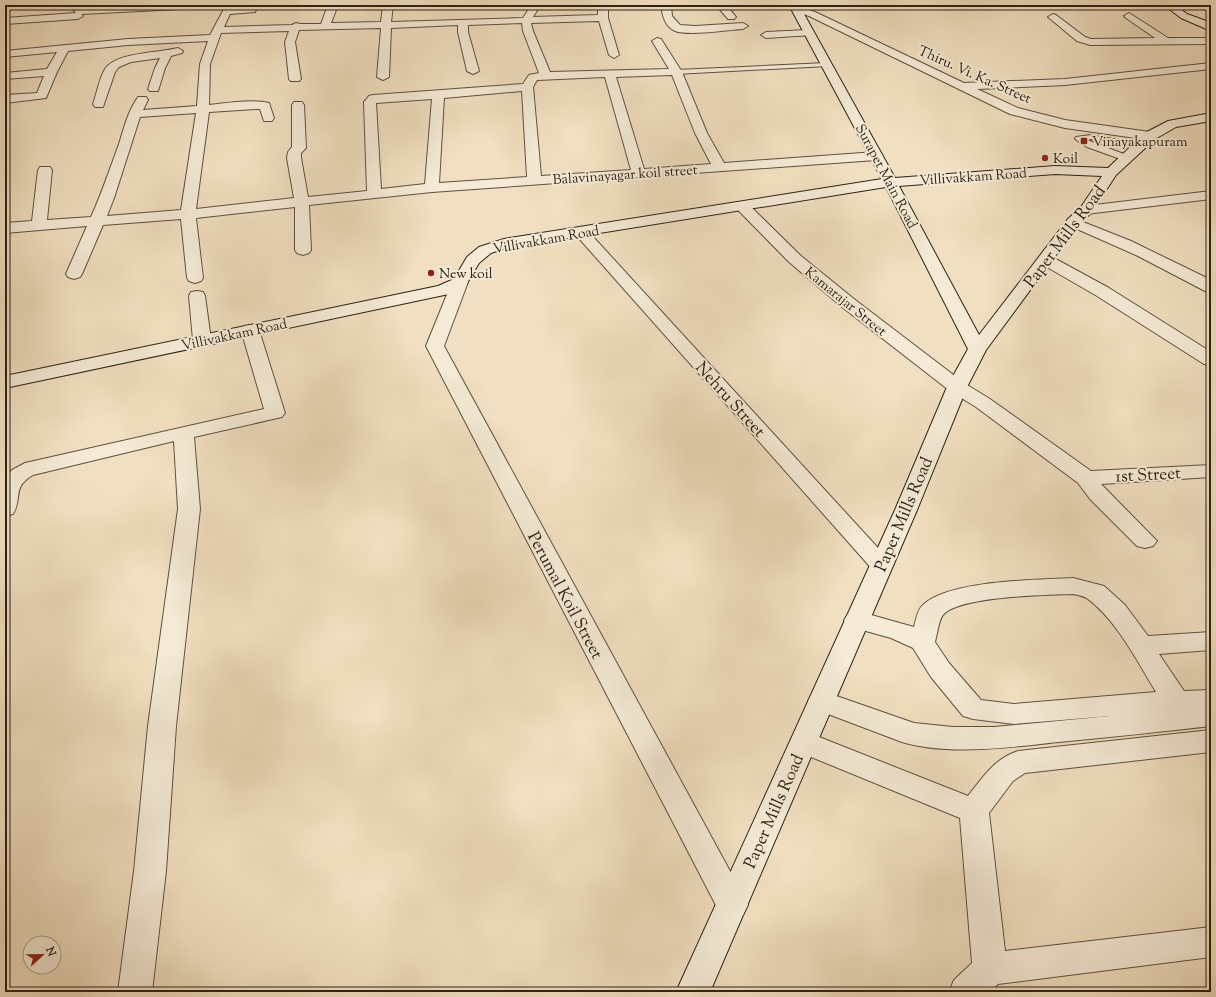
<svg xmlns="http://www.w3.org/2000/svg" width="1216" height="997" font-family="'Sorts Mill Goudy',serif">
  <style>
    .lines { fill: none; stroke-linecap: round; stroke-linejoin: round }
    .lane-casing { stroke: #5e503f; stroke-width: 2 }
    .street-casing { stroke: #5e503f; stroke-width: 2 }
    .secondary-casing { stroke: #2d2114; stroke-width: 2 }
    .lane { fill: #f5ead6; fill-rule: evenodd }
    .street { fill: #f5ead6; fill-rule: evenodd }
    .secondary { fill: #f5ead6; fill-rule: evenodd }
    .poi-dot { fill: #8f2418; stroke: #f5ead6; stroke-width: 1.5 }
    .labels { text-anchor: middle; stroke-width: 4; stroke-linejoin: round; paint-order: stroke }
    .far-street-label { font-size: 14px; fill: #2d2114; stroke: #f5ead6 }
    .far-poi-label { font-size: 14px; fill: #2d2114; stroke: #f5ead6; text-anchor: start }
    .street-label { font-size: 17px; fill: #2d2114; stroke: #f5ead6 }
  </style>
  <rect width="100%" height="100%" fill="#f0dfc0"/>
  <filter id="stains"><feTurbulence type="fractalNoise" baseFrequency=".005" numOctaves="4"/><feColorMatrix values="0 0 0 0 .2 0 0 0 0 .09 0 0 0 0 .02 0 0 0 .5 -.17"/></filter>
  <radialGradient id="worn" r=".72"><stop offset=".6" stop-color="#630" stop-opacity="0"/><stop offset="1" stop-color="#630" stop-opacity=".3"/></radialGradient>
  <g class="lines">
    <g class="lane-casing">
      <path id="lane" d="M 826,63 L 829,65 L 828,66 L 676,74 L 672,72 L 676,70 Z
        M 1091,135 L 1139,144 L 1143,146 L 1139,148 L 1091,139 L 1087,140 L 1129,156 L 1130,158 L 1126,161 L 1087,147 L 1075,139 L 1076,137 Z"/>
    </g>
    <g class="street-casing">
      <path id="street" d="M 143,5 L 205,5 L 200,8 L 81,14 L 83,16 L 78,19 L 5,24 L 5,18 L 76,13 L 74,11 L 79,8 Z
        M 248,5 L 258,5 L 255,12 L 230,14 L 224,27 L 292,25 L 296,23 L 300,24 L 321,24 L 328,5 L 338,5 L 331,23 L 381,22 L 383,5 L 393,5 L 391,22 L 523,18 L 530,7 L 533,6 L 538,9 L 533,17 L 598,15 L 598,5 L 608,5 L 608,18 L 619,55 L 614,58 L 609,55 L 599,21 L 531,23 L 533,31 L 550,72 L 669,69 L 652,41 L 657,38 L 661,39 L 682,72 L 707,133 L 724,163 L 876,152 L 881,153 L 883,156 L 881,159 L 876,160 L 432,192 L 309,205 L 311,250 L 309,253 L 303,255 L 297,253 L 295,250 L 295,207 L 196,218 L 203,278 L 201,281 L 195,283 L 189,281 L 187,278 L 181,219 L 103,225 L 82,274 L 80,277 L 74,279 L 68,277 L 66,274 L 87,226 L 5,233 L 5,223 L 32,221 L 38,170 L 40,167 L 50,167 L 52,170 L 47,220 L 91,217 C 102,193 110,168 119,144 C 124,128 128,111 138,97 L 146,97 L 148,100 L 143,110 L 197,106 L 200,64 L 208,41 L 128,45 L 68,51 L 57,72 L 46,98 L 5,103 L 5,95 L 37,93 L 44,76 L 5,79 L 5,73 L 47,69 L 57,52 L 5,57 L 5,51 L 128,39 L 210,35 L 224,9 L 248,7 ZM 522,23 L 523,31 L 539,73 L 529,75 L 523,84 L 373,95 L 369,96 L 364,102 L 367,191 L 308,197 L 301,158 L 301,153 L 306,148 L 304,105 L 302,102 L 294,102 L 292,105 L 292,147 L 288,152 L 287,158 L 294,198 L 196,209 L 209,112 L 255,109 L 260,109 L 264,121 L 272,121 L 274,118 L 269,103 C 250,99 228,103 209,105 L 210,64 L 221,33 L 289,31 L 285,42 L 289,79 L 291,81 L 299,81 L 301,79 L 295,42 L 299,30 L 381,28 L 377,77 L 383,80 L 389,77 L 391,28 L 458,25 L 458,32 L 467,71 L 473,74 L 479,71 L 468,32 L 468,25 ZM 672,75 L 695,133 L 711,164 L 644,169 L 616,77 ZM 605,77 L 631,170 L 541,176 L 533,87 L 537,80 ZM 522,91 L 527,177 L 439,183 L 444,98 ZM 432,99 L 425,184 L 381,189 L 376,103 ZM 196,113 L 181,210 L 107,216 L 114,198 L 140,117 Z
        M 661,5 L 671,5 L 672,16 L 680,25 L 695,26 L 743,23 L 748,26 L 743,29 C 727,30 689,36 675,31 C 665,27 662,14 661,5 Z
        M 716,5 L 726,5 L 736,17 L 734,19 L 728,19 Z
        M 797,6 L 815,12 L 964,83 L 1065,79 L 1211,63 L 1211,69 L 1065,85 L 977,89 L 1018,108 L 1065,120 L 1150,132 L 1155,133 L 1156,136 L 1155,139 L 1150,140 L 1065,128 L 1010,114 L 809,16 L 794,11 L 792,9 Z
        M 1129,13 L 1168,38 L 1211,38 L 1211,44 L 1090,45 L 1077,41 L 1048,17 L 1053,14 L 1056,15 L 1085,37 L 1091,39 L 1155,38 L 1126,18 L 1124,16 Z
        M 808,30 L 812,31 L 813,33 L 812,35 L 766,38 L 761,35 L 766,32 Z
        M 178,48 L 183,51 L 182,53 L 171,56 L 165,68 L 158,91 L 150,91 L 148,89 L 155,68 L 160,58 L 131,62 L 119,67 L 115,72 L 103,107 L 95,107 L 93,104 C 97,93 99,79 105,69 C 116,52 159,53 178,48 Z
        M 1211,191 L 1211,199 L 1086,214 L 1081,213 L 1079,210 L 1081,207 L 1086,206 Z
        M 742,202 L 747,203 L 801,256 L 854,299 L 964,383 L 990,399 L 1091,471 L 1211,465 L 1211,477 L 1101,484 L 1157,541 L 1153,546 L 1145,548 L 1137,546 L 1090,499 L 1078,483 L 976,407 L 950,391 L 842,307 L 789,262 L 737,209 L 735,206 L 737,203 Z
        M 1073,218 L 1131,241 L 1211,280 L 1211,292 L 1205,291 L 1138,256 L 1068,225 L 1066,222 L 1068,219 Z
        M 581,227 L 586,229 L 889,560 L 893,565 L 889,570 L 881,573 L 873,570 L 576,235 L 573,232 L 576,229 Z
        M 1046,255 L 1052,257 L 1109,288 L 1211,352 L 1211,366 L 1204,364 L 1097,296 L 1040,263 L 1038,260 L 1040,257 Z
        M 460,277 L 466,279 L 468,282 L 444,346 L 743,895 L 748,905 L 743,915 L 732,919 L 721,915 L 426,346 L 452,282 L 454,279 Z
        M 197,291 L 203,292 L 205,296 L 211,340 L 208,344 L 202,345 L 196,344 L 193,340 L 189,296 L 191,292 Z
        M 250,325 L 256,326 L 259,330 L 285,413 L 282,417 L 194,437 L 200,509 L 176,726 L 166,871 L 152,992 L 118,992 L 134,871 L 148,726 L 178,509 L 174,441 L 33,475 C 11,488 23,498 13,514 L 5,516 L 5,477 L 12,470 L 25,463 L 264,409 L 241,330 L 244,326 Z
        M 1073,578 L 1104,586 L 1125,605 L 1148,636 L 1211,632 L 1211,650 L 1159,654 L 1184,691 L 1211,690 L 1211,726 C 1160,732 1110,737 1059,742 C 1012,747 948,756 902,742 L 812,708 L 808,701 L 812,694 L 822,691 L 914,723 L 953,727 L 994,727 L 1110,716 L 1014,724 L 973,719 L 963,716 L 931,677 L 913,648 L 891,638 L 848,626 L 844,620 L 848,614 L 857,611 L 914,627 C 916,620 917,610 923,605 C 948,580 1038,580 1073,578 ZM 1073,594 C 1078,595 1084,596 1088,599 C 1117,621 1137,661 1156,692 L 1014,704 L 981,700 L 949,663 L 935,642 C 937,635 939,619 943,615 C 959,596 1047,595 1073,594 Z
        M 1211,730 L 1211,752 L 1025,773 L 1013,781 L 989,813 L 1005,951 L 1211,927 L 1211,957 L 998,984 L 990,992 L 949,992 L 954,980 L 972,963 L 960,818 L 794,750 L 790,742 L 794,734 L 804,731 L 968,796 C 983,777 995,758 1018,751 Z"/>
    </g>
    <g class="secondary-casing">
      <path id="secondary" d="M 789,5 L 799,5 L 895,178 L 1055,166 L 1108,168 L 1145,133 L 1168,121 L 1211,113 L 1211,121 L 1176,127 L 1155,139 L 1116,175 L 1091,213 L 1078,225 L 986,350 L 967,387 L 917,510 L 710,992 L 676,992 L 895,510 L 947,387 L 968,349 L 886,187 L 506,248 L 491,253 L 479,263 L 466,285 L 449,294 L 5,388 L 5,376 L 438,286 L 454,279 L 467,257 L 479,247 L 504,239 L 882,179 ZM 1055,174 L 1102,176 L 1081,207 L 1068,219 L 979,335 L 899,186 Z
        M 1164,5 L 1175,5 L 1187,14 L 1209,22 L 1211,23 L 1211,31 L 1181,18 Z"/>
    </g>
    <use href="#lane" class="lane"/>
    <use href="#street" class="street"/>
    <use href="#secondary" class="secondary"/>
  </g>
  <g class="poi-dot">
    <rect x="1080" y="137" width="8" height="8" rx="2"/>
    <circle cx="1045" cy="158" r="4"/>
    <circle cx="431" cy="273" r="4"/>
  </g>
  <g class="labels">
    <g class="far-street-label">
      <text transform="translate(975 74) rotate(24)" y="5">Thiru. Vi. Ka. Street</text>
      <text transform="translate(625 174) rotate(-4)" y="5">Balavinayagar koil street</text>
      <text transform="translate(887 176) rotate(62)" y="5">Surapet Main Road</text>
      <text transform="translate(973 176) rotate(-4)" y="5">Villivakkam Road</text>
      <text transform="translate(546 239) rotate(-10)" y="5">Villivakkam Road</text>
      <text transform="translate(846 301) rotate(39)" y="5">Kamarajar Street</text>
      <text transform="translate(234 334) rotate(-12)" y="5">Villivakkam Road</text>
    </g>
    <g class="far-poi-label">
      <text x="1092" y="146">Vinayakapuram</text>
      <text x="1053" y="163">Koil</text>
      <text x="439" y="278">New koil</text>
    </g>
    <g class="street-label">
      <text transform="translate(1064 236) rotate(-53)" y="6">Paper Mills Road</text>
      <text transform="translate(731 399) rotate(48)" y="6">Nehru Street</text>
      <text transform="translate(1148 474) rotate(-3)" y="6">1st Street</text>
      <text transform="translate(903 514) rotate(-67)" y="6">Paper Mills Road</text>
      <text transform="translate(566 595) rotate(62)" y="6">Perumal Koil Street</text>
      <text transform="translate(773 811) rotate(-66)" y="6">Paper Mills Road</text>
    </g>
  </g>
  <rect width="1216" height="997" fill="none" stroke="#f0dfc0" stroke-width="20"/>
  <rect x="6" y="6" width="1204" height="985" fill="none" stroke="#2d2114" stroke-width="2"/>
  <rect x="10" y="10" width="1196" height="977" fill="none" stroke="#2d2114"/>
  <g transform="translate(42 955) rotate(68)"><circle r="19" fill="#f5ead6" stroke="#a59a88"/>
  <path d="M0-3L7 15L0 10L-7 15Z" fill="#8f2418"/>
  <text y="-6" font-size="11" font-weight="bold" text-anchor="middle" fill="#2d2114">N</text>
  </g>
  <rect width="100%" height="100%" filter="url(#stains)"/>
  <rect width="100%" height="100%" fill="url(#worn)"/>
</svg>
